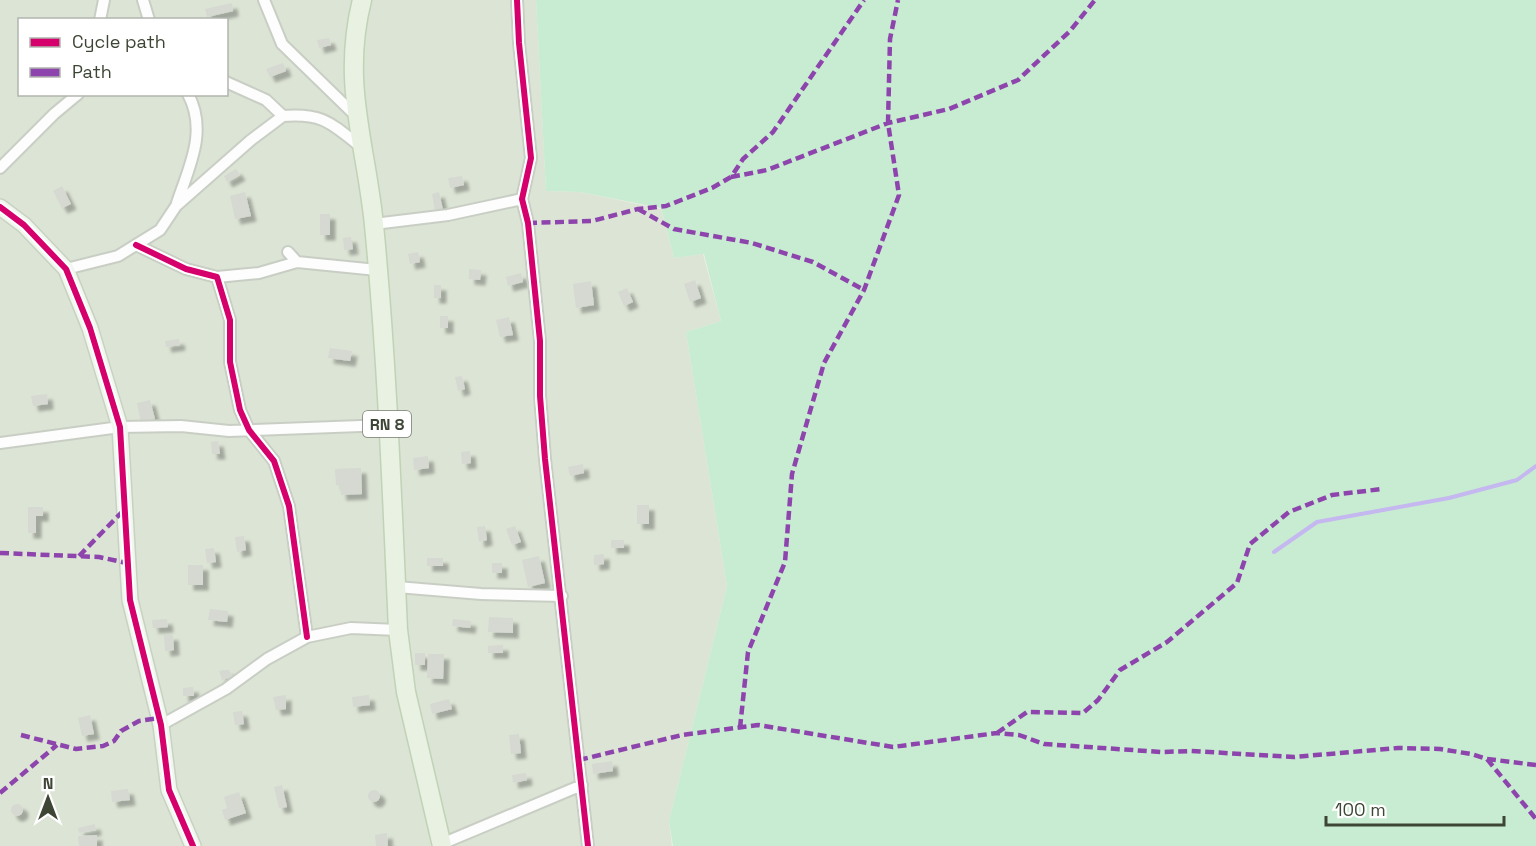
<svg xmlns="http://www.w3.org/2000/svg" width="1536" height="846" font-family="'Space Grotesk',sans-serif">
  <style>
    .residential { fill: #dce4d5; fill-rule: evenodd }
    .green { fill: #c8ecd1 }
    .lines { fill: none; stroke-linecap: round; stroke-linejoin: round }
    .stream { stroke: #c5b7ef; stroke-width: 4 }
    .building { fill: #d5d9d1; filter: url(#shadow) }
    .street-casing { stroke: #c9cec5; stroke-width: 14 }
    .secondary-casing { stroke: #c8d2c2; stroke-width: 18 }
    .primary-casing { stroke: #c2d2b5; stroke-width: 21 }
    .street { stroke: #fcfdfc; stroke-width: 10 }
    .secondary { stroke: #f1f6ee; stroke-width: 15 }
    .primary { stroke: #e8f1e2; stroke-width: 18 }
    .quiet { stroke: #8e44ad; stroke-width: 4.5; stroke-dasharray: 9 4.5; stroke-linecap: butt }
    .cycleway-casing { stroke: #fff; stroke-width: 10 }
    .cycleway { stroke: #d6006c; stroke-width: 6 }
    .labels { text-anchor: middle; stroke-width: 4.5; stroke-linejoin: round; paint-order: stroke }
    .shield { fill: #fff; stroke: #777d71; stroke-width: 1.5 }
    .shield-label { font-size: 16px; font-weight: bold; fill: #3d4534 }
  </style>
  <defs>
    <filter id="shadow"><feDropShadow dx="5.5" dy="5.5" stdDeviation="1.5" flood-color="#0004"/></filter>
  </defs>
  <rect width="100%" height="100%" fill="#ebf0e8"/>
  <path class="residential" d="M 0,0 L 536,0 L 546,191 L 580,192 L 661,209 L 674,258 L 703,254 L 721,321 L 686,332 L 727,586 L 669,821 L 672,846 L 0,846 ZM 20,20 L 226,20 L 226,94 L 20,94 Z"/>
  <path class="green" d="M 536,0 L 1536,0 L 1536,846 L 673,846 L 669,821 L 727,586 L 686,332 L 721,321 L 704,254 L 674,258 L 661,208 L 580,192 L 546,191 Z"/>
  <g class="lines">
    <path class="stream" d="M 1274,552 L 1317,522 L 1449,498 L 1517,480 L 1536,466"/>
  </g>
  <path class="building" d="M 232,3 L 233,11 L 207,17 L 205,9 Z
    M 329,38 L 331,45 L 319,48 L 317,40 Z
    M 283,63 L 286,71 L 270,77 L 266,69 Z
    M 236,169 L 240,175 L 227,182 L 224,176 Z
    M 462,176 L 464,185 L 450,188 L 448,178 Z
    M 62,186 L 71,204 L 62,208 L 53,191 Z
    M 245,192 L 251,216 L 235,219 L 230,196 Z
    M 439,192 L 443,210 L 435,211 L 432,194 Z
    M 320,214 L 330,214 L 330,235 L 320,235 Z
    M 351,237 L 353,249 L 344,250 L 343,238 Z
    M 418,252 L 420,262 L 410,264 L 408,254 Z
    M 469,269 L 481,270 L 480,280 L 469,279 Z
    M 521,273 L 523,282 L 508,286 L 506,277 Z
    M 695,280 L 701,298 L 690,302 L 684,284 Z
    M 591,281 L 594,305 L 576,308 L 573,284 Z
    M 434,285 L 441,285 L 441,298 L 434,298 Z
    M 627,288 L 633,302 L 624,306 L 618,292 Z
    M 440,316 L 448,316 L 448,328 L 440,328 Z
    M 509,317 L 513,335 L 500,337 L 496,320 Z
    M 179,339 L 180,345 L 166,347 L 165,341 Z
    M 330,348 L 352,351 L 350,361 L 328,358 Z
    M 462,376 L 465,389 L 458,391 L 455,377 Z
    M 47,394 L 48,404 L 33,406 L 31,396 Z
    M 150,400 L 155,419 L 141,423 L 137,403 Z
    M 218,441 L 220,454 L 212,454 L 211,442 Z
    M 470,451 L 471,463 L 462,464 L 461,452 Z
    M 428,456 L 429,468 L 414,470 L 413,458 Z
    M 583,464 L 584,473 L 570,476 L 568,467 Z
    M 361,468 L 362,494 L 341,495 L 340,485 L 336,485 L 335,469 Z
    M 637,505 L 649,505 L 649,524 L 637,524 Z
    M 28,507 L 43,507 L 43,516 L 36,516 L 36,533 L 28,533 Z
    M 485,526 L 487,540 L 479,542 L 477,527 Z
    M 515,526 L 521,542 L 512,545 L 506,529 Z
    M 244,536 L 246,550 L 237,552 L 235,537 Z
    M 611,540 L 624,540 L 624,548 L 611,548 Z
    M 214,548 L 216,562 L 207,563 L 205,549 Z
    M 604,554 L 604,564 L 594,565 L 594,555 Z
    M 539,556 L 545,583 L 528,587 L 522,560 Z
    M 427,558 L 443,558 L 443,566 L 427,566 Z
    M 492,563 L 502,563 L 502,573 L 492,573 Z
    M 188,565 L 203,565 L 203,585 L 188,585 Z
    M 210,609 L 228,611 L 227,622 L 208,620 Z
    M 489,617 L 513,618 L 513,633 L 488,632 Z
    M 167,619 L 168,627 L 153,628 L 152,620 Z
    M 453,619 L 471,621 L 470,628 L 452,626 Z
    M 164,635 L 173,635 L 174,650 L 165,651 Z
    M 503,645 L 503,653 L 488,653 L 488,646 Z
    M 415,653 L 425,653 L 425,665 L 415,665 Z
    M 428,654 L 444,654 L 443,679 L 427,678 Z
    M 223,670 L 229,670 L 233,677 L 222,680 L 219,671 Z
    M 193,687 L 194,696 L 183,696 L 183,688 Z
    M 286,695 L 286,709 L 276,710 L 273,697 Z
    M 369,695 L 370,705 L 353,707 L 352,697 Z
    M 449,699 L 452,709 L 432,714 L 430,704 Z
    M 242,711 L 244,724 L 235,725 L 233,712 Z
    M 90,715 L 94,734 L 82,736 L 78,718 Z
    M 519,734 L 521,753 L 511,754 L 509,735 Z
    M 612,761 L 613,771 L 593,774 L 592,764 Z
    M 526,773 L 527,780 L 513,783 L 512,775 Z
    M 282,785 L 287,807 L 279,808 L 274,787 Z
    M 128,789 L 130,800 L 112,802 L 111,791 Z
    M368 796a6 6 0 1 1 12 0a6 6 0 1 1-12 0Z
    M 239,792 L 246,813 L 225,820 L 222,810 L 227,808 L 224,797 Z
    M11 810a6 6 0 1 1 12 0a6 6 0 1 1-12 0Z
    M 95,824 L 96,830 L 79,833 L 78,828 Z
    M 387,833 L 388,846 L 376,846 L 375,835 Z
    M 97,835 L 97,846 L 79,846 L 78,836 Z"/>
  <g class="lines">
    <g class="street-casing">
      <path id="street" d="M 143,0 L 149,20
        M 264,0 L 282,44 L 355,115
        M 517,0 L 519,43 L 531,158 L 522,199 L 528,223 L 540,341 L 540,396 L 545,459 L 588,846
        M 100,20 L 104,0
        M 226,82 L 266,100 L 283,116 C 323,113 331,123 361,147
        M 0,168 L 54,114 L 78,94
        M 177,203 C 189,167 208,131 188,94
        M 374,224 L 448,215 L 522,199
        M 136,245 L 186,269 L 217,277 L 230,320 L 230,362 L 240,410 L 249,430 L 274,461 L 289,506 L 307,637
        M 288,252 L 297,262 L 377,270
        M 66,269 L 118,256 L 160,230 L 176,206 L 251,140 L 283,116
        M 217,277 L 259,273 L 297,262
        M 0,443 L 120,427 L 181,426 L 229,431 L 387,425
        M 397,587 L 481,594 L 562,596
        M 161,725 L 226,689 L 267,659 L 307,637 L 351,628 L 398,630
        M 439,845 L 582,785"/>
    </g>
    <g class="secondary-casing">
      <path id="secondary" d="M 0,207 L 24,225 L 66,269 L 90,328 L 120,427 L 130,600 L 161,725 L 169,790 L 193,846"/>
    </g>
    <g class="primary-casing">
      <path id="primary" d="M 362,0 C 341,83 366,144 374,225 C 387,359 392,495 398,630 L 406,692 L 442,846"/>
    </g>
    <use href="#street" class="street"/>
    <use href="#secondary" class="secondary"/>
    <use href="#primary" class="primary"/>
    <path class="quiet" d="M 731,177 L 767,170 L 888,123 L 949,109 L 1018,80 L 1070,31 L 1095,0
      M 638,209 L 674,229 L 752,243 L 813,262 L 864,290
      M 528,223 L 592,221 L 638,209 L 666,206 L 712,188 L 731,177 L 743,159 L 773,132 L 864,0
      M 0,553 L 99,557 L 127,563
      M 79,556 L 123,511
      M 740,728 L 748,652 L 785,562 L 792,474 L 824,363 L 864,290 L 899,195 L 888,123 L 890,39 L 898,0
      M 997,733 L 1027,712 L 1083,713 L 1098,700 L 1120,670 L 1167,642 L 1237,583 L 1250,544 L 1289,512 L 1332,495 L 1382,489
      M 21,735 L 76,749 L 103,746 L 114,741 L 121,731 L 139,721 L 159,718
      M 1487,759 L 1536,819
      M 579,760 L 682,735 L 758,725 L 893,747 L 997,733 L 1019,735 L 1044,744 L 1161,752 L 1191,751 L 1294,757 L 1398,748 L 1440,749 L 1471,754 L 1487,759 L 1536,765
      M 0,793 L 57,745"/>
    <g class="cycleway-casing">
      <path id="cycleway" d="M 517,0 L 519,43 L 531,158 L 522,199 L 528,223 L 540,341 L 540,396 L 545,459 L 588,846
        M 0,207 L 24,225 L 66,269 L 90,328 L 120,427 L 130,600 L 161,725 L 169,790 L 193,846
        M 136,245 L 186,269 L 217,277 L 230,320 L 230,362 L 240,410 L 249,430 L 274,461 L 289,506 L 307,637"/>
    </g>
    <use href="#cycleway" class="cycleway"/>
  </g>
  <g class="labels">
    <rect class="shield" x="363" y="411" width="48" height="26" rx="4.5"/>
    <g class="shield-label">
      <text x="387" y="430">RN 8</text>
    </g>
  </g>
  <rect x="18" y="18" width="210" height="78" fill="#ffffff" stroke="#b1b5ae" stroke-width="1.5"/>
  <rect x="30" y="38" width="30" height="9" fill="#d6006c" stroke="#b1b5ae" stroke-width="1.5"/>
  <text x="72" y="48" font-size="18" fill="#3d4534">Cycle path</text>
  <rect x="30" y="68" width="30" height="9" fill="#8e44ad" stroke="#b1b5ae" stroke-width="1.5"/>
  <text x="72" y="78" font-size="18" fill="#3d4534">Path</text>
  <g transform="translate(48 798)" stroke="#ffffff" stroke-width="4.5" paint-order="stroke">
  <path d="M0-4.5L10 22L0 15L-10 22Z" fill="#3d4534"/>
  <text y="-9" font-size="16" font-weight="bold" text-anchor="middle" fill="#3d4534">N</text>
  </g>
  <path d="M1326 816v9h178v-9" fill="none" stroke="#3d4534" stroke-width="3"/>
  <text x="1335" y="816" font-size="18" fill="#3d4534" stroke="#ffffff" stroke-width="4.5" paint-order="stroke">100 m</text>
</svg>
